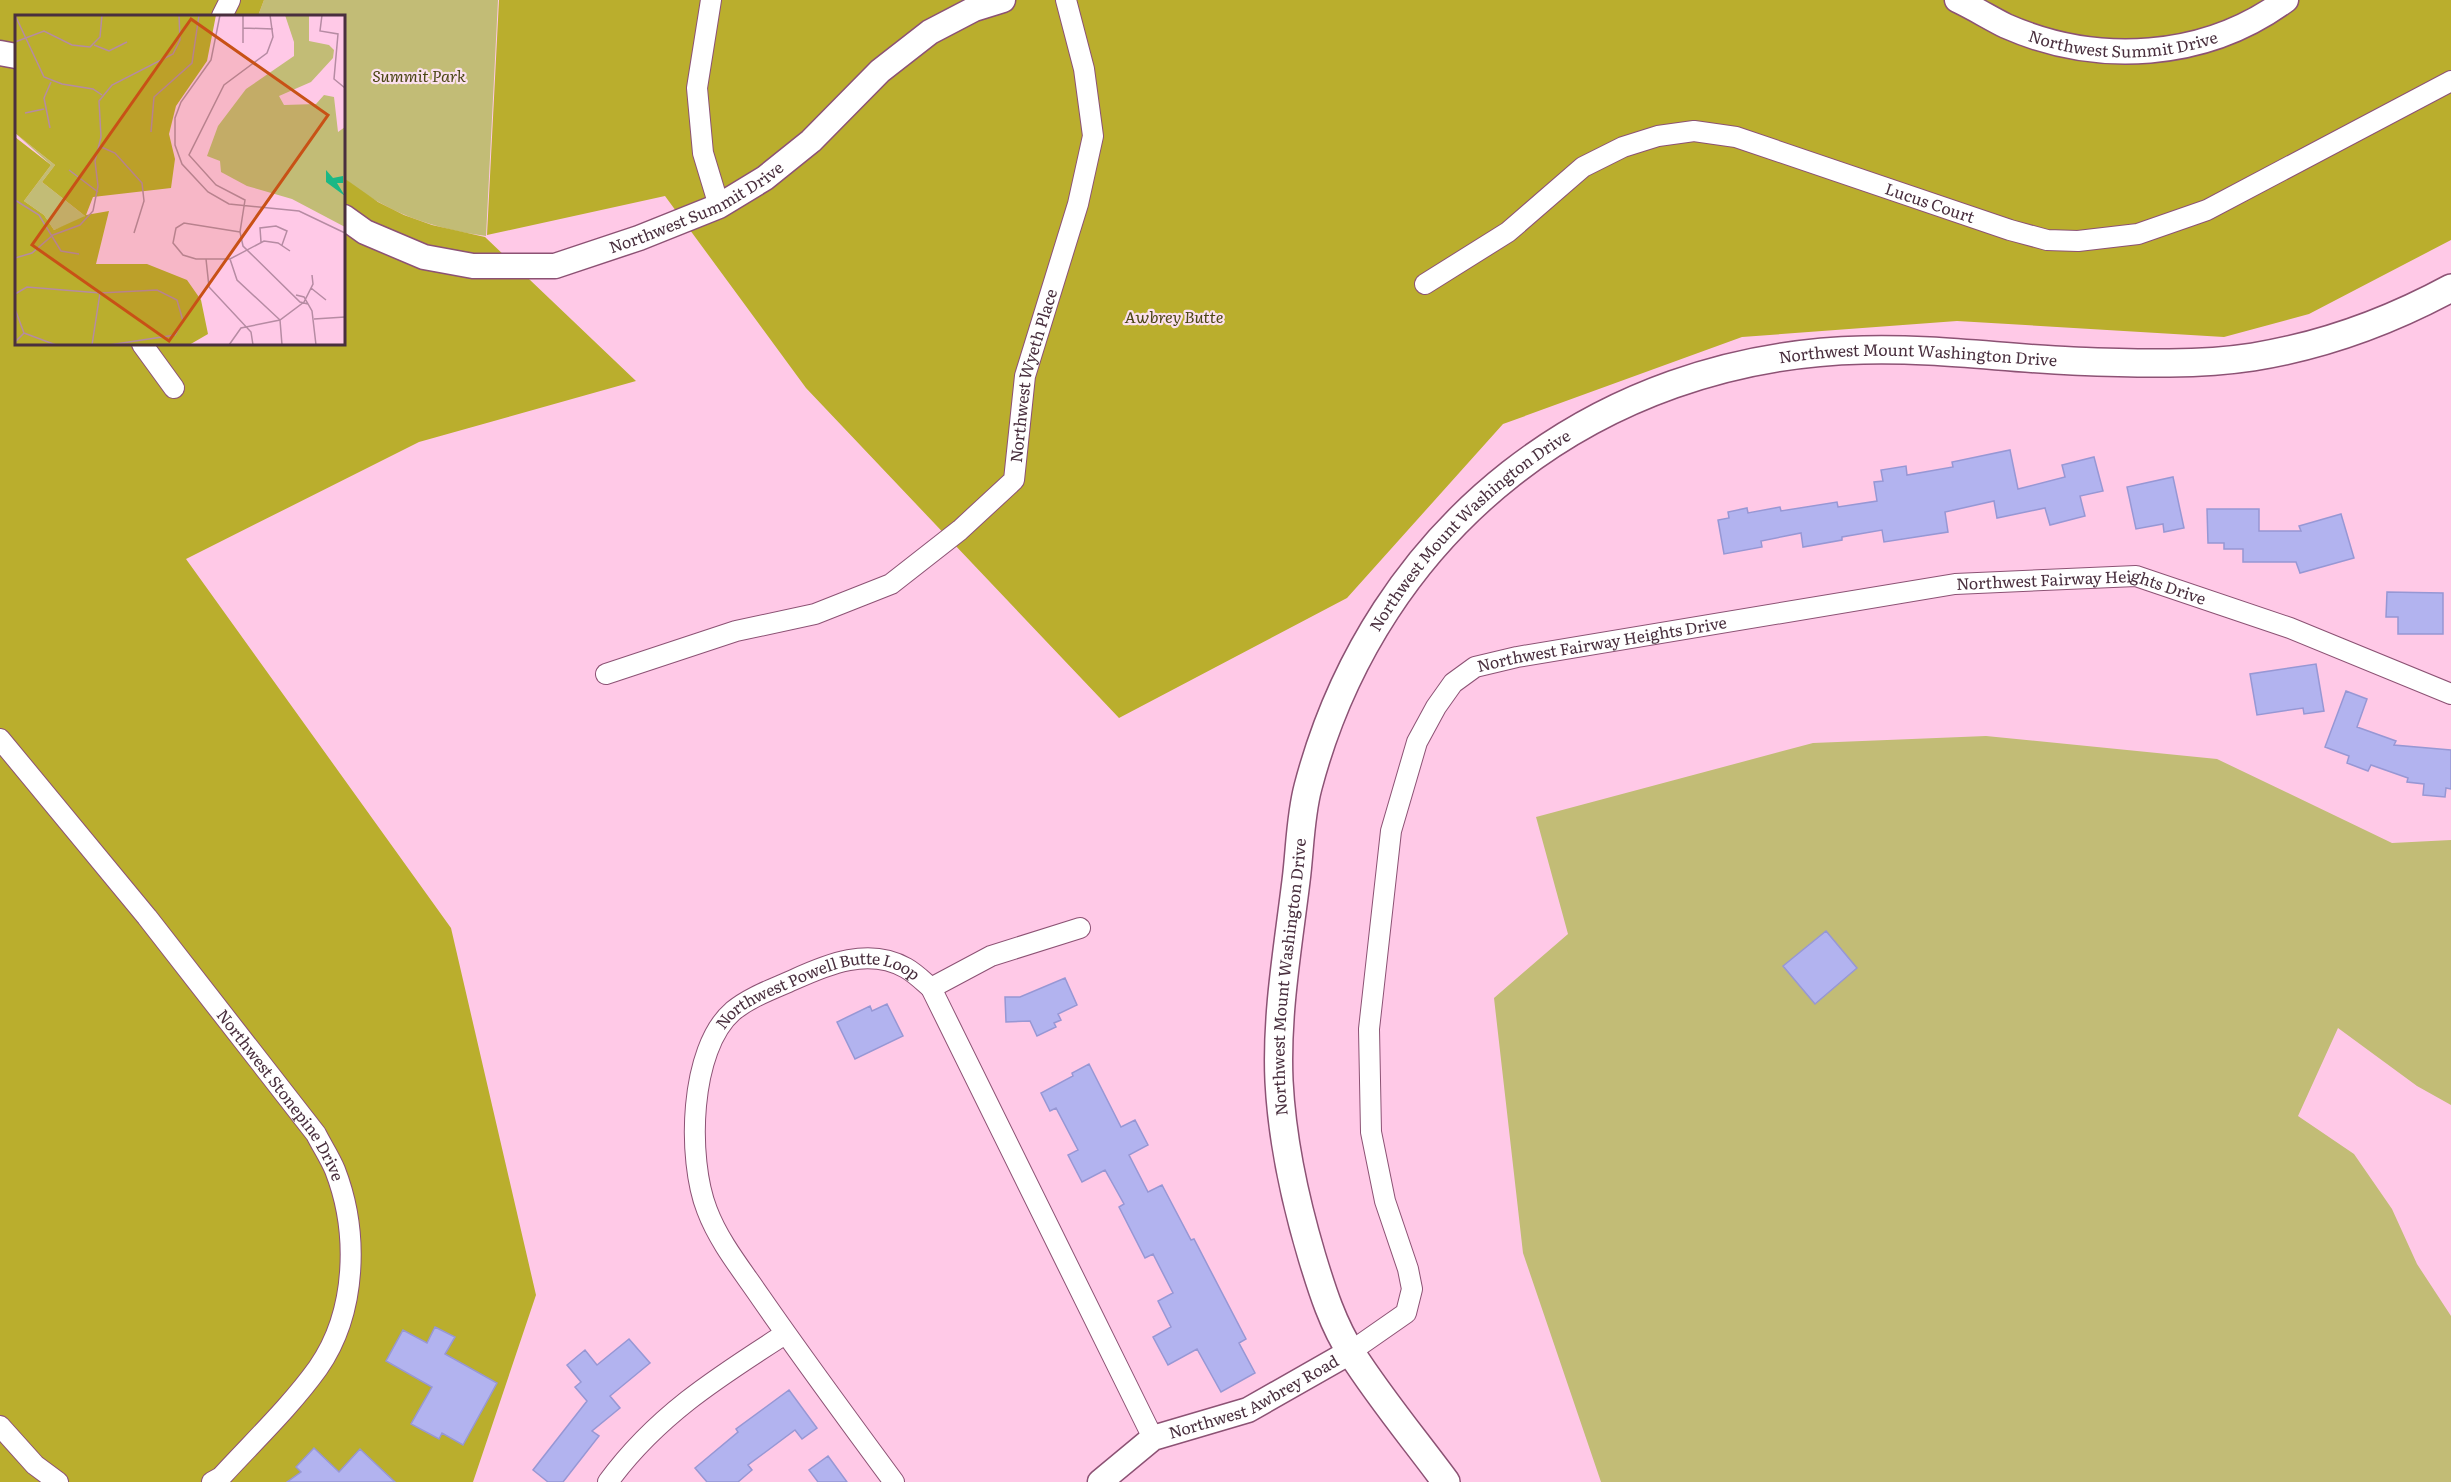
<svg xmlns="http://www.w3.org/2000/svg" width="2451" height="1482" font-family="Literata,serif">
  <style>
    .green { fill: #c2bc76 }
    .forest { fill: #baae2d }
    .building { fill: #b2b3ef; stroke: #9797d4; stroke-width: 1.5 }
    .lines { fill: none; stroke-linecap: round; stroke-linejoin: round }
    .minor-casing { stroke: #8c5274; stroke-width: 22 }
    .tertiary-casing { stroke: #8c5274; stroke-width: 27 }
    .secondary-casing { stroke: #8c5274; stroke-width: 30 }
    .minor { stroke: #fff; stroke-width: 20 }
    .tertiary { stroke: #fff; stroke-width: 24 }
    .secondary { stroke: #fff; stroke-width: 27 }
    .labels { text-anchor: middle; stroke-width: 4.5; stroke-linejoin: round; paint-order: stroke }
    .street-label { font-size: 16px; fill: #492f3e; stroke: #fbe0ee }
    .park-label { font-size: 16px; font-style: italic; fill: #4b4614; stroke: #fbe0ee }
    .inset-road { fill: none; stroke: #b68ba3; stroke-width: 1.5 }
    .view { fill: #c85116; fill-opacity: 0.15; stroke: #c85116; stroke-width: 3 }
    .inset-edge { fill: none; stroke: #492f3e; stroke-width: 3 }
  </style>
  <rect width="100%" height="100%" fill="#ffc9e7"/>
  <path class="green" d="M 264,0 L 498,0 L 486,236 C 434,229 384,212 344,178 L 344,16 L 258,16 Z
    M 1986,736 L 2217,759 L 2392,843 L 2451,840 L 2451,1105 L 2417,1086 L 2338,1028 L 2298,1116 L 2354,1154 L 2392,1209 L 2417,1264 L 2451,1316 L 2451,1482 L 1601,1482 L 1523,1253 L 1494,998 L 1568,934 L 1536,817 L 1813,743 Z"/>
  <path class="forest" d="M 0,0 L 264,0 L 258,16 L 16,16 L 16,344 L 344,344 L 344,178 L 378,202 L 404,215 L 432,225 L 485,237 L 636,381 L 419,442 L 186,559 L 451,928 L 536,1295 L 473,1482 L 0,1482 Z
    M 499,0 L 2451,0 L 2451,240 L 2309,314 L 2224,337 L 1957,321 L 1742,337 L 1503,424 L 1347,598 L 1119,718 L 806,388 L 665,196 L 487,235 Z"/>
  <path class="building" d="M 2010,450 L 2018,489 L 2065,477 L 2062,465 L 2094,457 L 2103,491 L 2080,496 L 2085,516 L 2050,525 L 2045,508 L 1997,518 L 1994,501 L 1945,512 L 1948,532 L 1884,542 L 1882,530 L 1842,537 L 1842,540 L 1803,547 L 1801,533 L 1761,541 L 1762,547 L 1724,554 L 1718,520 L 1729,518 L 1728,512 L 1747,508 L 1748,513 L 1780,507 L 1781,511 L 1837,502 L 1838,507 L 1877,501 L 1874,482 L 1883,481 L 1881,470 L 1906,466 L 1907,475 L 1953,467 L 1952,462 Z
    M 2173,477 L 2184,528 L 2164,532 L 2163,524 L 2136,529 L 2127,487 Z
    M 2207,509 L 2259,509 L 2259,531 L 2301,531 L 2299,526 L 2341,514 L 2354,558 L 2300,573 L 2296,562 L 2243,562 L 2243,549 L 2224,549 L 2224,543 L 2208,543 Z
    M 2387,592 L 2443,593 L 2443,634 L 2398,634 L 2398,617 L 2386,617 Z
    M 2316,664 L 2324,711 L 2304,714 L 2303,708 L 2257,715 L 2250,674 Z
    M 2346,691 L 2367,699 L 2357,727 L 2396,741 L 2394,745 L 2451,750 L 2451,789 L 2446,788 L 2445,797 L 2423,795 L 2424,784 L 2407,782 L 2408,778 L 2371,765 L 2368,771 L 2347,763 L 2349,756 L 2325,747 Z
    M 1826,931 L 1857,968 L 1815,1004 L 1783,966 Z
    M 1065,978 L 1077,1005 L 1058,1014 L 1061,1020 L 1054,1023 L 1056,1027 L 1037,1036 L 1030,1021 L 1006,1022 L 1005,997 L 1020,997 Z
    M 887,1004 L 903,1036 L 855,1059 L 837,1022 L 870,1006 L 872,1011 Z
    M 1089,1064 L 1121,1127 L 1135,1120 L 1148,1145 L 1129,1155 L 1148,1192 L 1162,1185 L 1191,1240 L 1194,1239 L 1246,1339 L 1239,1343 L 1255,1373 L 1221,1392 L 1197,1349 L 1168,1365 L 1153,1337 L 1171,1327 L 1158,1301 L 1173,1293 L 1153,1254 L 1145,1258 L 1119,1207 L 1124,1204 L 1105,1170 L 1082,1182 L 1068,1155 L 1078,1150 L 1056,1108 L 1050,1111 L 1041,1093 L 1073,1076 L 1072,1073 Z
    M 435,1327 L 455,1337 L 445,1354 L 497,1383 L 463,1445 L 442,1433 L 439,1439 L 411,1424 L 432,1387 L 386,1361 L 403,1330 L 427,1343 Z
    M 629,1339 L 650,1363 L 610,1396 L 620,1408 L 592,1431 L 599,1436 L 563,1482 L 548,1482 L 533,1470 L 587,1401 L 575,1387 L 581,1382 L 567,1365 L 585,1350 L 597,1365 Z
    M 789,1390 L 817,1428 L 802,1439 L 795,1430 L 748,1465 L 752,1470 L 738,1482 L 707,1482 L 695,1468 L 738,1432 L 736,1429 Z
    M 314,1448 L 339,1472 L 360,1449 L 395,1482 L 287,1482 L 301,1472 L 296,1467 Z
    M 828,1456 L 847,1482 L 818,1482 L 809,1470 Z"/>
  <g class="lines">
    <g class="minor-casing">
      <g id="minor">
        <path d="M 711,0 L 697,88 L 703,153 L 719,206"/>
        <path d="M 222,16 L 230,0"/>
        <path id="s1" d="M 1425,284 L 1508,232 L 1583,167 L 1623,147 L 1658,136 L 1694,131 L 1736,137 L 2010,230 L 2047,240 L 2078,241 L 2138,234 L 2207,210 L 2451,81"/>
        <path d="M 142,344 L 174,388"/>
        <path id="s2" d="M 606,674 L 736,631 L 815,614 L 891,584 L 960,530 L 1014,480 L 1025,376 L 1078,204 L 1093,136 L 1084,69 L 1066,0"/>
        <path id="s3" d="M 0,739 L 147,917 L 316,1134 C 322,1146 330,1158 335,1170 C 359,1232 357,1312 318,1368 C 290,1407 254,1441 221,1477 L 212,1482"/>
        <path d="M 931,988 L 991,956 L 1080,928"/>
        <path id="s4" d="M 1350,1352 L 1406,1313 L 1412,1289 L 1408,1269 L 1385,1201 L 1371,1132 L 1369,1029 L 1391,831 L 1417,742 L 1436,707 L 1453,683 L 1475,667 L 1517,657 L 1955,584 L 2136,576 L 2290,628 L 2451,694"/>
        <path d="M 0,1426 L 35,1465 L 58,1482"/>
        <path d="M 608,1482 C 656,1416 718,1377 785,1334"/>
        <path id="s5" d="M 894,1482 C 849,1421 804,1360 761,1298 C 742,1270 719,1242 707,1210 C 687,1159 689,1049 733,1011 C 750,997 773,989 793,980 C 828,964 869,947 906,968 C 915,973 923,981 931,988 L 1153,1438"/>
      </g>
    </g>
    <g class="tertiary-casing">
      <g id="tertiary">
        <path id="s6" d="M 1957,0 C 1974,8 1990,18 2006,26 C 2097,66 2205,60 2286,0"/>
        <path d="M 0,53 L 16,56"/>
        <path id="s7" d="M 344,217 L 365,232 L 424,257 L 473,266 L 555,266 L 639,238 L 719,206 L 765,178 L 811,141 L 880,71 L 930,32 L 974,9 L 1003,0"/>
        <path id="s8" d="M 1100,1482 L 1153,1438 L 1248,1410 L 1350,1352"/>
      </g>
    </g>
    <g class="secondary-casing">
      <g id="secondary">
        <path id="s9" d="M 1446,1482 C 1415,1440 1380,1398 1352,1354 C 1333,1325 1322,1290 1312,1257 C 1295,1200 1282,1140 1279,1081 C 1276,1014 1288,947 1296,881 C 1300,850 1300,817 1308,787 C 1376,528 1596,356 1863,350 C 1933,348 2003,358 2073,361 C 2132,363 2194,366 2253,357 C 2321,346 2390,321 2451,288"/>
      </g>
    </g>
    <use href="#minor" class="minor"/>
    <use href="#tertiary" class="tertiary"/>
    <use href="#secondary" class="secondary"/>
  </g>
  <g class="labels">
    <g class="street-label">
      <text dy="6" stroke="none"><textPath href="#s6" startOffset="176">Northwest Summit Drive</textPath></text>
      <text dy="6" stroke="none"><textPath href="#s1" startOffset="562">Lucus Court</textPath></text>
      <text dy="6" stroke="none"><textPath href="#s7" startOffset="375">Northwest Summit Drive</textPath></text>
      <text dy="6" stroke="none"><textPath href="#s9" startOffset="1554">Northwest Mount Washington Drive</textPath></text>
      <text dy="6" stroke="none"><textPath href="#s2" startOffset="567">Northwest Wyeth Place</textPath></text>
      <text dy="6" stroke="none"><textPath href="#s9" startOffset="1050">Northwest Mount Washington Drive</textPath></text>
      <text dy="6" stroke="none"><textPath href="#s4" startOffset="1362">Northwest Fairway Heights Drive</textPath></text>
      <text dy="6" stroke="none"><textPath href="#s4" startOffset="876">Northwest Fairway Heights Drive</textPath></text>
      <text dy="6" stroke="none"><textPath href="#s9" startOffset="548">Northwest Mount Washington Drive</textPath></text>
      <text dy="6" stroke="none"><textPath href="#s5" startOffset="630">Northwest Powell Butte Loop</textPath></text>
      <text dy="6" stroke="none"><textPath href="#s3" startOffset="454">Northwest Stonepine Drive</textPath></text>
      <text dy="6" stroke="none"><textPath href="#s8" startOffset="178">Northwest Awbrey Road</textPath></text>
    </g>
    <g class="park-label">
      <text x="419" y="82">Summit Park</text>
      <text x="1174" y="323">Awbrey Butte</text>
    </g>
  </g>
  <g transform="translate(15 15)">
    <rect width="330" height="330" fill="#ffc9e7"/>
    <path d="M 270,0 L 294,0 L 294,26 L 314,30 L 319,35 L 318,43 L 296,67 L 264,81 L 269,90 L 301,89 L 309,80 L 319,82 L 323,117 L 330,112 L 330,212 L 277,184 L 232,171 L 206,157 L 205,146 L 192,141 L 203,111 L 231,74 L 279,41 L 279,27 ZM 0,118 L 40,150 L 27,167 L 70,201 L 66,205 L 39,215 L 29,200 L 9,186 L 36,150 Z" fill="#c2bc76"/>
    <path d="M 0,0 L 201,0 L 192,46 L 161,91 L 154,119 L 160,144 L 156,173 L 78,182 L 71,200 L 94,196 L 81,249 L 132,249 L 172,265 L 186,285 L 193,319 L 174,330 L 0,330 L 0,122 L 36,150 L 9,186 L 29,200 L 39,215 L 70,201 L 27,167 L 40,150 L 0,118 Z" fill="#baae2d"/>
    <path d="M 311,155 L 318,163 L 328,161 L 328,168 L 322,168 L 330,181 L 311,167 Z" fill="#1bb885"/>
    <path class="inset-road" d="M 0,0 L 29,62 L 47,69 L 78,74 L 87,80M 205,0 L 196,45 L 166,87 L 160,103 L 160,130 L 167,149 L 193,177 L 214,189 L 284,196 L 330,218M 255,0 L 258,22 L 252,38 L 209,70 L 174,140 L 201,170 L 230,185 L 225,217 L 228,231 L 285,287 L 293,289M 307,0 L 305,16 L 323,19 L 319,64 L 330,73M 228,13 L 258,14M 0,27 L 29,16 L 57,30 L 75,32 L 85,22 L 87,0M 228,28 L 228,0M 79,30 L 94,36 L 112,27M 10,98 L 29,94M 35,113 L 29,83 L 36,67M 136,117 L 139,82 L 177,48 L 184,0M 84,131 L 100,138 L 127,168 L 129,186 L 119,218M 54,155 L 83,177M 0,185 L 24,200 L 46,236 L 64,239M 225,217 L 169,208 L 161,213 L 158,228 L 168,240 L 181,244 L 215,244 L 249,226 L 263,228 L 275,236M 246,227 L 245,213 L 261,211 L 272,216 L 267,230M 0,243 L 17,238 L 38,220 L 65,210 L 78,196 L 83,171 L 80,146 L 86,122 L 84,86 L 97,70 L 158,39 L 165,25 L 164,0M 191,244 L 194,272 L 236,317 L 238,330M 215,244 L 222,265 L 265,305 L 267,330M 296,273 L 311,285M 0,279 L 12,272 L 85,278 L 142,275 L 162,285 L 168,306 L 160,320 L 94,330M 281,280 L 289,282 L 297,296 L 301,330M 0,294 L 9,318 L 0,327M 299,304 L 330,302M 9,318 L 41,330M 77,330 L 85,278M 214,330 L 226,313 L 265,305 L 289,287 L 298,269 L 297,260"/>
    <path class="view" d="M 176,4 L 313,100 L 154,326 L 17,230 Z"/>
    <rect width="330" height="330" class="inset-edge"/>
  </g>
</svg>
